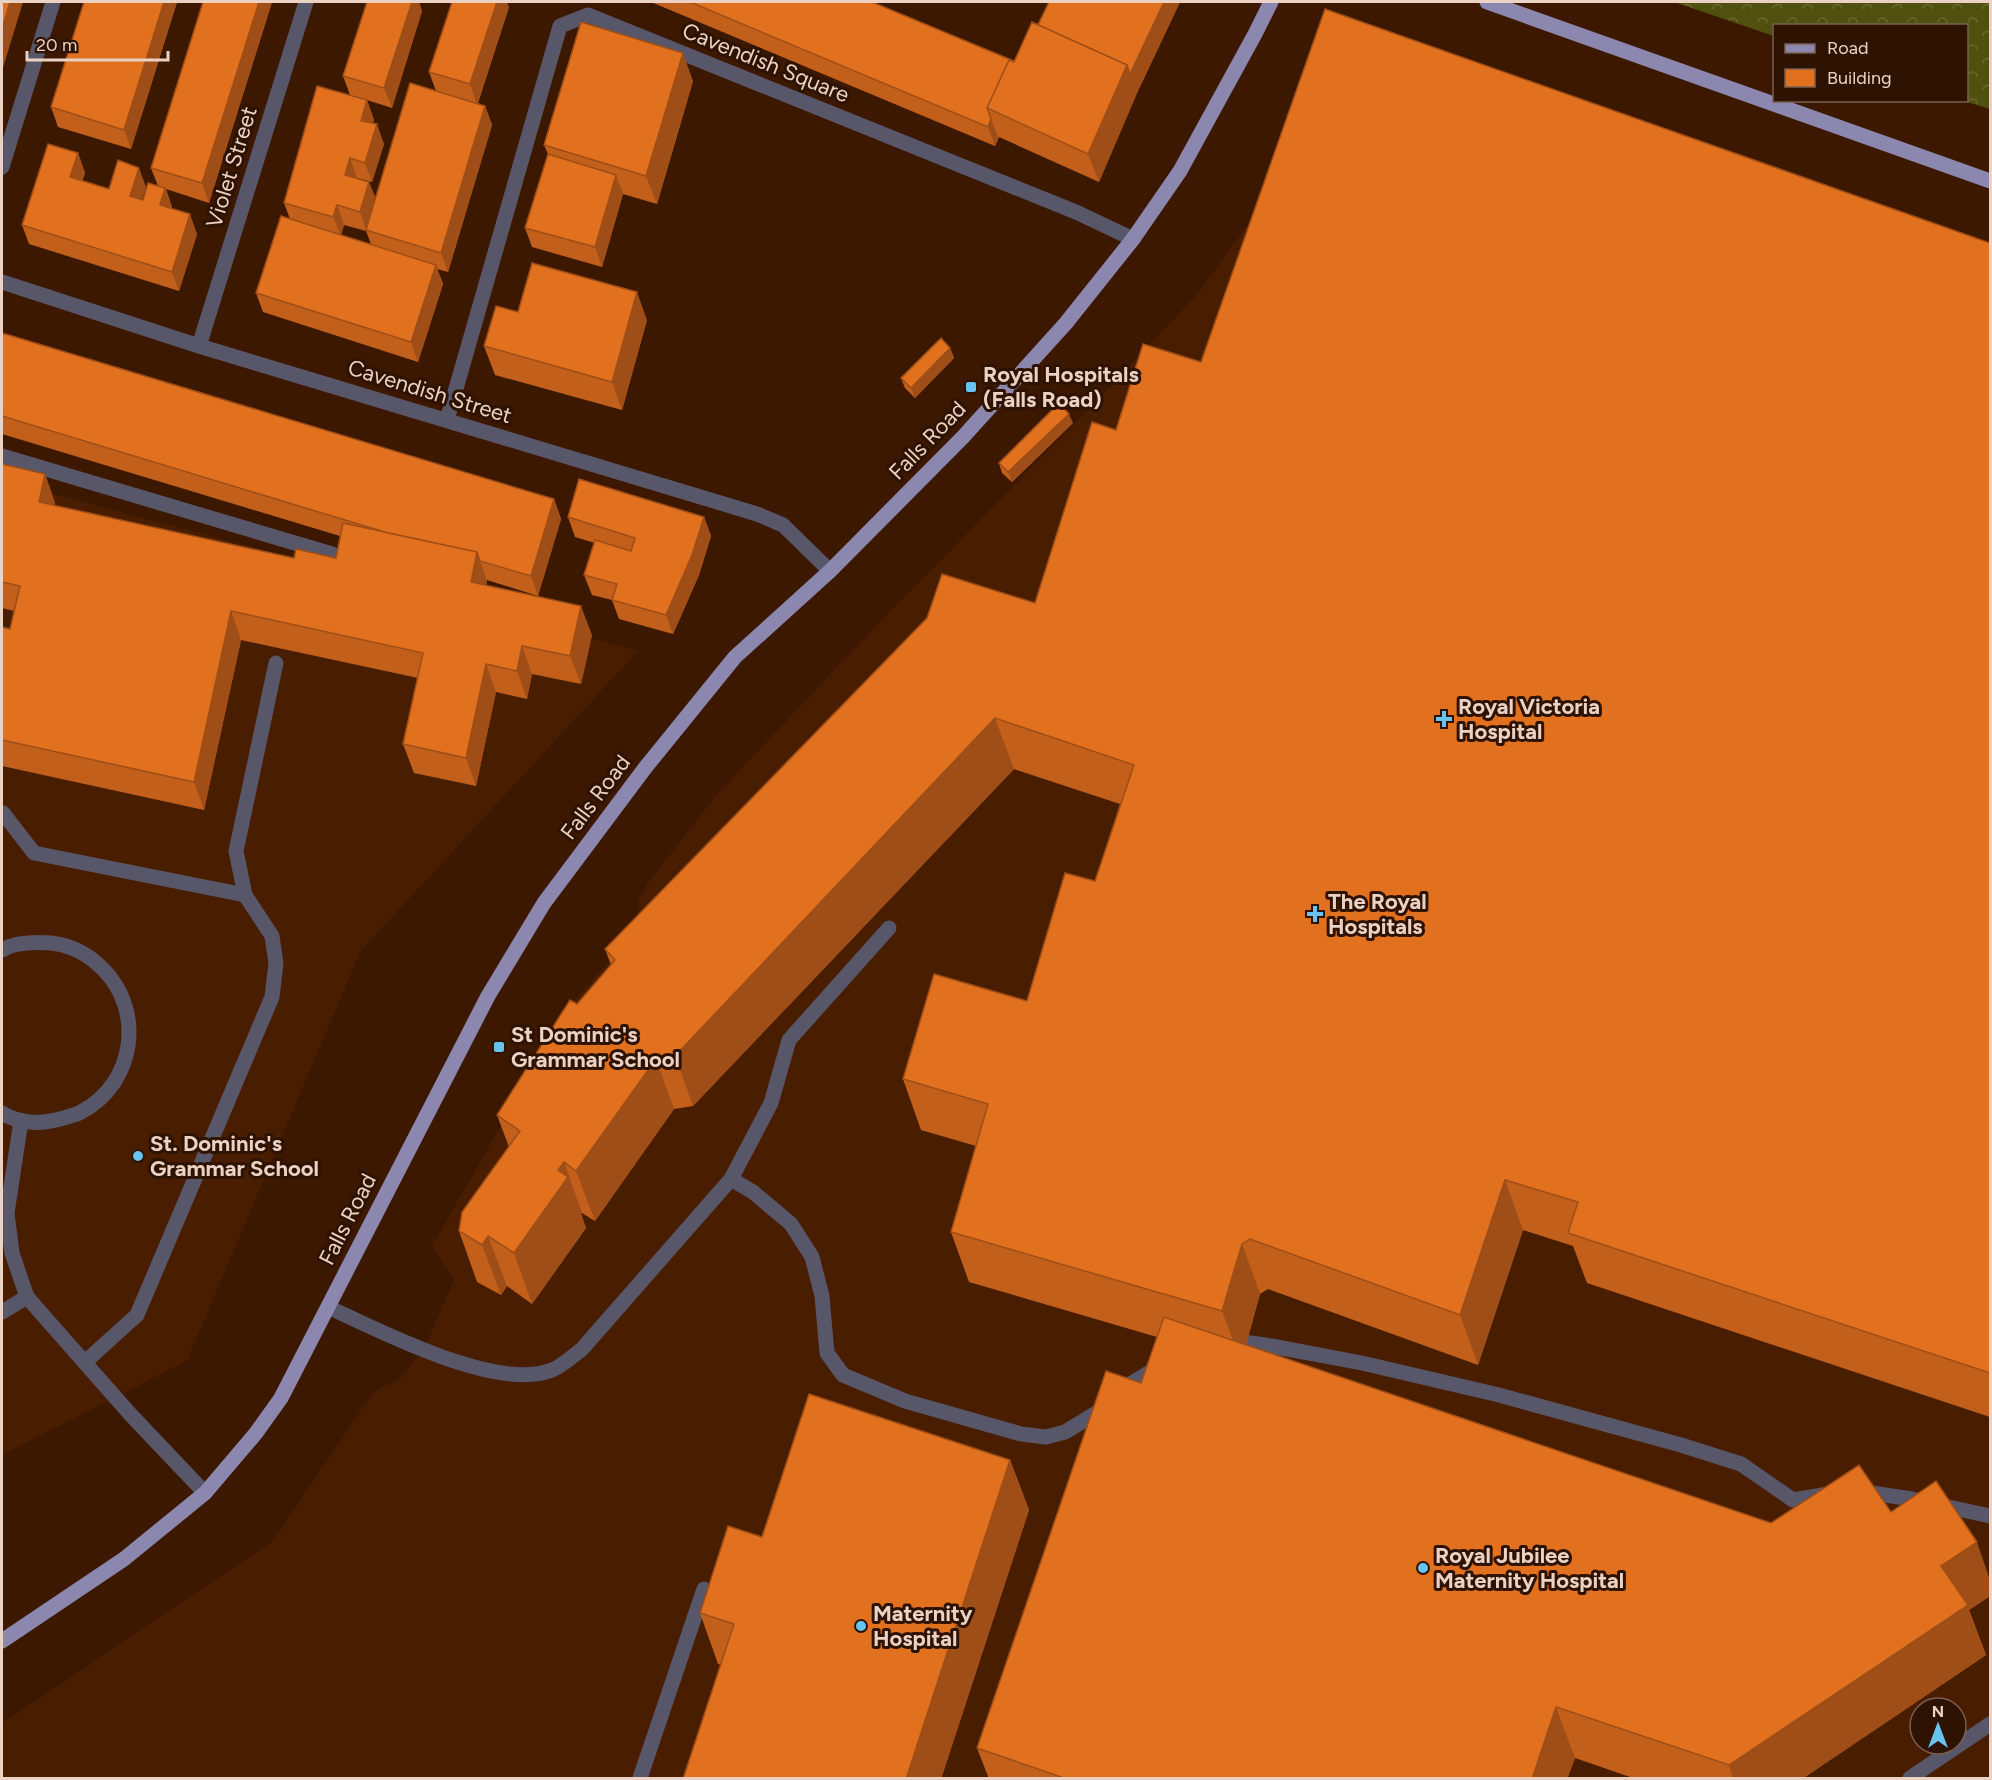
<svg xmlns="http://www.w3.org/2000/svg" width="1992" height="1780" font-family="Figtree,sans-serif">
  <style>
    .built { fill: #491d00; fill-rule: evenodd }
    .forest { fill: url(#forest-crowns) }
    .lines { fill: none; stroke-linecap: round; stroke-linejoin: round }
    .minor { stroke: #585669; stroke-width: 15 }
    .major { stroke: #8b87ae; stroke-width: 15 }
    .wall { fill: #c2601b; fill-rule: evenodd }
    .shaded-wall { fill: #9e4e16 }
    .building { fill: #e1701f; stroke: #9e4e16; stroke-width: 1.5 }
    .poi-dot { fill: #66c4ef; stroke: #2e1202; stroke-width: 2 }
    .labels { text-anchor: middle; stroke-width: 6; stroke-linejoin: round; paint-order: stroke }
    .street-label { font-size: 22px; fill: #ebd2c5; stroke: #2e1202 }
    .poi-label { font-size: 22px; font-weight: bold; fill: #ebd2c5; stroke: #2e1202; text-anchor: start }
  </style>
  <defs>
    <pattern id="forest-crowns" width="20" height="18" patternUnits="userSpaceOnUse" patternTransform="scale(1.5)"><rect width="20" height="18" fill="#50510f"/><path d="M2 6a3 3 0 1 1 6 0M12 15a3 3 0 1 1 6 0" fill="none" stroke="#696930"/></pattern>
  </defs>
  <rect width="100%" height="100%" fill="#3d1801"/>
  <path class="built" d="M 1295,160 L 1990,246 L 1990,1778 L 2,1778 L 2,1723 L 272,1542 L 374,1391 L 398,1380 L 423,1351 L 454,1280 L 432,1246 L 570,1005 L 641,926 L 638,902 L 647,884 L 714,798 L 846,657 L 1114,383 L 1197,294 ZM 1920,1708 L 1956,1708 L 1956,1744 L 1920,1744 Z
    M 2,480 L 638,651 L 360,952 L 187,1361 L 2,1455 Z"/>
  <path class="forest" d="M 1674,2 L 1990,2 L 1990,109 L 1964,101 L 1966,100 L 1966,26 L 1774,26 L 1774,36 Z"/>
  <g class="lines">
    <path class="minor" d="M 2,167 L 53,2
      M 2,282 L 199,346 L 757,514 L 783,525 L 830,571
      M 199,346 L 306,2
      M 447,420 L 560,26 L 588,15 L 1076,212 L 1133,239
      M 2,456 L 332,554
      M 3,813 L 34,853 L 245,895
      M 2,950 C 15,942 35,942 51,943 C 71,945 88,954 103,969 C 145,1011 135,1084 81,1112 C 76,1115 69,1116 64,1118 C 50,1122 32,1124 19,1120 C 13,1119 7,1116 2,1113
      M 21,1121 L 7,1213 L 12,1253 L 27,1297 L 130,1414 L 205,1493
      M 731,1179 L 753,1192 L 791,1224 L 812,1257 L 822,1296 L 827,1353 L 843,1375 L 905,1401 L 1021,1434 L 1046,1437 L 1065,1432 L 1098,1412 L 1124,1388 L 1160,1366
      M 328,1307 C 380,1331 497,1392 552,1370 C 562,1366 573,1356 582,1349 L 731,1179 L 771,1103 L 789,1040 L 889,928
      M 2,1312 L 27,1297
      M 1226,1340 L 1266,1345 L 1362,1363 L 1499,1395 L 1681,1445 L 1741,1464 L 1793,1500 L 1829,1494
      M 85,1362 L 137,1315 L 272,997 L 276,963 L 272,936 L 245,895 L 236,851 L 276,663
      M 1858,1491 L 1912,1499 L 1990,1516
      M 640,1778 L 704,1589
      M 1910,1778 L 1990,1724"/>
    <path class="major" d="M 1487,2 L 1990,181
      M 2,1641 L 124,1559 L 205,1493 L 256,1433 L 281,1398 L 488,996 L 544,903 L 645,768 L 735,657 L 830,571 L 963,437 L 1066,323 L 1133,239 L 1180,171 L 1255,34 L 1271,2"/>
  </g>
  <path class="wall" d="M 84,2 L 177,2 L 131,149 L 58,127 L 51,107 Z
    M 203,2 L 272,2 L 209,203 L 166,189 L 172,207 L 172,209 L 197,234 L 179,291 L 29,244 L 22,225 L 78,153 L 85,173 L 82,181 L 109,189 L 146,187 L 142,199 L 143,200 L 158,186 L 151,168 Z
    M 367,2 L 421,2 L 419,2 L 422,11 L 392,108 L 367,100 L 374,120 L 373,123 L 384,144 L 372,182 L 357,178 L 375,198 L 436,91 L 429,72 L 509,7 L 478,103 L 485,106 L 492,125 L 448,272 L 437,269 L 443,284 L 418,362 L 263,312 L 256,293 L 290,219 L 284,203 L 350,95 L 343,76 ZM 344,225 L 366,231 L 371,244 L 341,235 Z
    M 651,2 L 872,2 L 1014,61 L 1038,25 L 1049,2 L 1180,2 L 1137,93 L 1099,182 L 999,137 L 995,146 Z
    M 693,81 L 657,204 L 623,194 L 602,267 L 532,247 L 525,228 L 548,154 L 544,145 Z
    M 1990,243 L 1990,1417 L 1587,1283 L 1573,1246 L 1523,1230 L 1478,1365 L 1268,1289 L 1260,1294 L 1246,1345 L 1771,1523 L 1891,1512 L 1990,1580 L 1990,1596 L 1969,1610 L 1986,1655 L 1802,1779 L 1636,1779 L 1575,1758 L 1567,1779 L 989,1779 L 977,1748 L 1141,1383 L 1157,1337 L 969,1282 L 951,1232 L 976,1146 L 921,1130 L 903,1079 L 1027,1001 L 1095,881 L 1120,804 L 1014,769 L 693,1106 L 674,1109 L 595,1221 L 582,1213 L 581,1214 L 586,1228 L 532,1304 L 507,1286 L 501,1295 L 477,1282 L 459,1231 L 509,1147 L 497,1115 L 577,1004 L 611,965 L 605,949 L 1035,603 L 1116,430 L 1201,362 Z
    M 518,312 L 647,320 L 622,410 L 495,375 L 484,346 Z
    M 2,333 L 554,499 L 561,519 L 538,596 L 487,580 L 486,586 L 592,635 L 581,684 L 532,674 L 527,699 L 496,692 L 476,786 L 414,773 L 403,744 L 418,678 L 241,640 L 204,810 L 2,766 L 2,627 L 10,629 L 14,611 L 2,608 L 2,464 L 45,474 L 55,503 L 54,506 L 294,558 L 336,558 L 340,536 L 2,434 Z
    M 950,348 L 954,358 L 915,398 L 905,388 L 901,378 Z
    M 1073,423 L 1012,482 L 1002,473 L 999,463 Z
    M 568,517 L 704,517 L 711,536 L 699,575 L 673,634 L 619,619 L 612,600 L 592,595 L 584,575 L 595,543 L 575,537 Z
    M 1010,1460 L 1029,1510 L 941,1779 L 683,1779 L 721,1665 L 718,1664 L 700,1613 L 762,1537 Z"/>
  <path class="shaded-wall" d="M 10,2 L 23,2 L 2,71 L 2,29 Z
    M 164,2 L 177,2 L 131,149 L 124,130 Z
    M 259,2 L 272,2 L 209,203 L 202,183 Z
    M 412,2 L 419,2 L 422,11 L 392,108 L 384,88 Z
    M 497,2 L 507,2 L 509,7 L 477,104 L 470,84 Z
    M 1164,2 L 1180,2 L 1137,93 L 1099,182 L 1088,154 L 1127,65 Z
    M 683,53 L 693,81 L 657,204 L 646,176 Z
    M 367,100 L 374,120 L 368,140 L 361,121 Z
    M 485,106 L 492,125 L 448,272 L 441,253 Z
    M 991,119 L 998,137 L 999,137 L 995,146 L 988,127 Z
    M 377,124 L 384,144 L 372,182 L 365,163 Z
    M 78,153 L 85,173 L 77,196 L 70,177 Z
    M 350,158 L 357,178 L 352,194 L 345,175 Z
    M 139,168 L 146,187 L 137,215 L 130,196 Z
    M 616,175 L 623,194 L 602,267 L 595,247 Z
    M 369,182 L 377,201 L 367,232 L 360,212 Z
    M 165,188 L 172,207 L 167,225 L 160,205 Z
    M 337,205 L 344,225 L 341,236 L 333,217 Z
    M 190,214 L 197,234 L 179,291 L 172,272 Z
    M 436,265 L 443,284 L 418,362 L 411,342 Z
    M 637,292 L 647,320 L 622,410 L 612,382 Z
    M 950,348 L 954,358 L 915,398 L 911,388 Z
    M 1069,414 L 1073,423 L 1012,482 L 1008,472 Z
    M 45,474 L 55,503 L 49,531 L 39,502 Z
    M 554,499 L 561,519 L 538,596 L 531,576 Z
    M 704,517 L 711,536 L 699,575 L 673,634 L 666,615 Z
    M 477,552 L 487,581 L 481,611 L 471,582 Z
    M 581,606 L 592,635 L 581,684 L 570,656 Z
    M 231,611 L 241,640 L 204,810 L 194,782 Z
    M 522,646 L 532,674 L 527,699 L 517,671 Z
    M 486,664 L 496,692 L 476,786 L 466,758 Z
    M 995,718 L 1014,769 L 693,1106 L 675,1056 Z
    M 656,1059 L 674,1109 L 595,1221 L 576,1171 Z
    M 564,1162 L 582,1213 L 581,1214 L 586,1228 L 532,1304 L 514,1253 L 558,1170 Z
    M 1505,1180 L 1523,1230 L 1478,1365 L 1460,1315 Z
    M 488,1236 L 507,1286 L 501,1295 L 482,1245 Z
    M 1242,1244 L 1260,1294 L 1241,1361 L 1222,1311 Z
    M 1010,1460 L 1029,1510 L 941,1779 L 906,1779 Z
    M 1977,1542 L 1990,1580 L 1990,1596 L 1969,1610 L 1986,1655 L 1802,1779 L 1733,1779 L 1729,1765 L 1941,1566 Z
    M 1556,1707 L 1575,1758 L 1567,1779 L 1532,1779 Z"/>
  <path class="building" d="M 2,2 L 10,2 L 2,29 Z
    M 84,2 L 164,2 L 124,130 L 51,107 Z
    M 203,2 L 259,2 L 202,183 L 151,168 Z
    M 367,2 L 412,2 L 384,88 L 343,76 Z
    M 452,2 L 497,2 L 470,84 L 429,72 Z
    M 690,2 L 872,2 L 1014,61 L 1014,62 L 1009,60 L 987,108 L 991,119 L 988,127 Z
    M 1049,2 L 1164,2 L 1130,74 L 1127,65 L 1038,25 Z
    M 1325,9 L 1990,243 L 1990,1373 L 1568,1233 L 1578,1202 L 1505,1180 L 1460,1315 L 1250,1239 L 1242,1244 L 1222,1311 L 951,1232 L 988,1104 L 903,1079 L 934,974 L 1027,1001 L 1065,873 L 1095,881 L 1134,765 L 995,718 L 675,1056 L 656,1059 L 576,1171 L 564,1162 L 558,1170 L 568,1177 L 514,1253 L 488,1236 L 482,1245 L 459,1231 L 462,1212 L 520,1131 L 497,1115 L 570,1000 L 577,1004 L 615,960 L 605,949 L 927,618 L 942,574 L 1035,603 L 1092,422 L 1116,430 L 1143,344 L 1201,362 Z
    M 581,22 L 683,53 L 646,176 L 544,145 Z
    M 1032,22 L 1127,65 L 1088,154 L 987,108 L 1009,60 L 1014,62 Z
    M 410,83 L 485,106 L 441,253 L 366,230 Z
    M 317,86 L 367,100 L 361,121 L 377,124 L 365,163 L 350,158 L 345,175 L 369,182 L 360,212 L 337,205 L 333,217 L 284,203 Z
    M 48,144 L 78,153 L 70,177 L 109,189 L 118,160 L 139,168 L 130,196 L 143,200 L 148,183 L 165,188 L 160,205 L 190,214 L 172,272 L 22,225 Z
    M 548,154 L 616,175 L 595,247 L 525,228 Z
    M 281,216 L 436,265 L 411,342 L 256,293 Z
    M 532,263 L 637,292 L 612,382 L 484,346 L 496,306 L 518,312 Z
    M 2,333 L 554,499 L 531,576 L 480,561 L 477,552 L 388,533 L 2,416 Z
    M 941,338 L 950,348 L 911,388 L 901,378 Z
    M 1059,403 L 1069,414 L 1008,472 L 999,463 Z
    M 2,464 L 45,474 L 39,502 L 294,558 L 296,549 L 336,558 L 343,523 L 477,552 L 471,582 L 581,606 L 570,656 L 522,646 L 517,671 L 486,664 L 466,758 L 403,744 L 423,653 L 231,611 L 194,782 L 2,740 L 2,627 L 10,629 L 20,586 L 2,582 Z
    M 579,479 L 704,517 L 692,555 L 666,615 L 612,600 L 617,584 L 584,575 L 595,540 L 631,551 L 635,538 L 568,517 Z
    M 1164,1317 L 1771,1523 L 1859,1465 L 1891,1512 L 1936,1481 L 1977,1542 L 1941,1566 L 1968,1605 L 1729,1765 L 1556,1707 L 1532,1779 L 1067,1779 L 977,1748 L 1106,1371 L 1141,1383 Z
    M 809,1394 L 1010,1460 L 906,1779 L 683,1779 L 734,1624 L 700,1613 L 728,1526 L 762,1537 Z"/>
  <g class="poi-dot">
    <rect x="965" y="381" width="12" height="12" rx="3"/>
    <path d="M1441 710h6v6h6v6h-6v6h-6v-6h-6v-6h6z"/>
    <path d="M1312 905h6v6h6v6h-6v6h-6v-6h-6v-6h6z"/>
    <rect x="493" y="1041" width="12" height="12" rx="3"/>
    <circle cx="138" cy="1156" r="6"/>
    <circle cx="1423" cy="1568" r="6"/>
    <circle cx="861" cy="1626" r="6"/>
  </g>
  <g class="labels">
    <g class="street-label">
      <text transform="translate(766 62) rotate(22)" y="8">Cavendish Square</text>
      <text transform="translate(231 167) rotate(-73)" y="8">Violet Street</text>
      <text transform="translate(430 391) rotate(17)" y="8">Cavendish Street</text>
      <text transform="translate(927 440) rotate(-46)" y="8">Falls Road</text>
      <text transform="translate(595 797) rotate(-53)" y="8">Falls Road</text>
      <text transform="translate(347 1219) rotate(-63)" y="8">Falls Road</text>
    </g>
    <g class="poi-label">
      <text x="983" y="382">Royal Hospitals<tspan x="983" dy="25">(Falls Road)</tspan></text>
      <text x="1458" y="714">Royal Victoria<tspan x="1458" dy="25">Hospital</tspan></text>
      <text x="1328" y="909">The Royal<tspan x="1328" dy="25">Hospitals</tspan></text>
      <text x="511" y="1042">St Dominic's<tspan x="511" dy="25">Grammar School</tspan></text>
      <text x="150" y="1151">St. Dominic's<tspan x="150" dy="25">Grammar School</tspan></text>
      <text x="1435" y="1563">Royal Jubilee<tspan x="1435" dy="25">Maternity Hospital</tspan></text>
      <text x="873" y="1621">Maternity<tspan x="873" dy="25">Hospital</tspan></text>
    </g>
  </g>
  <rect width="1992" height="1780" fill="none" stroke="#ebd2c5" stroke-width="6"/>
  <rect x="1773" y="24" width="195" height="78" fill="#2e1202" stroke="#7a5f50" stroke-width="1.5"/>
  <rect x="1785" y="44" width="30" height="9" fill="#8b87ae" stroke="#7a5f50" stroke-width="1.5"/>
  <text x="1827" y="54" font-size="18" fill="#ebd2c5">Road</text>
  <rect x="1785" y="69" width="30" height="18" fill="#e1701f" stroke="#7a5f50" stroke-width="1.5"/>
  <text x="1827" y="84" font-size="18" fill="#ebd2c5">Building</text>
  <g transform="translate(1938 1726)"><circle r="28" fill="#2e1202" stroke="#7a5f50" stroke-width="1.5"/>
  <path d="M0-4.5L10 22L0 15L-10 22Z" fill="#66c4ef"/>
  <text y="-9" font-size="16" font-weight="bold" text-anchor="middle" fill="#ebd2c5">N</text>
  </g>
  <path d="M27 51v9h141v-9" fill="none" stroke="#ebd2c5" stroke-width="3"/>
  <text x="36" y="51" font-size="18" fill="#ebd2c5" stroke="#2e1202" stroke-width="4.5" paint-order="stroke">20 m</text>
</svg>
